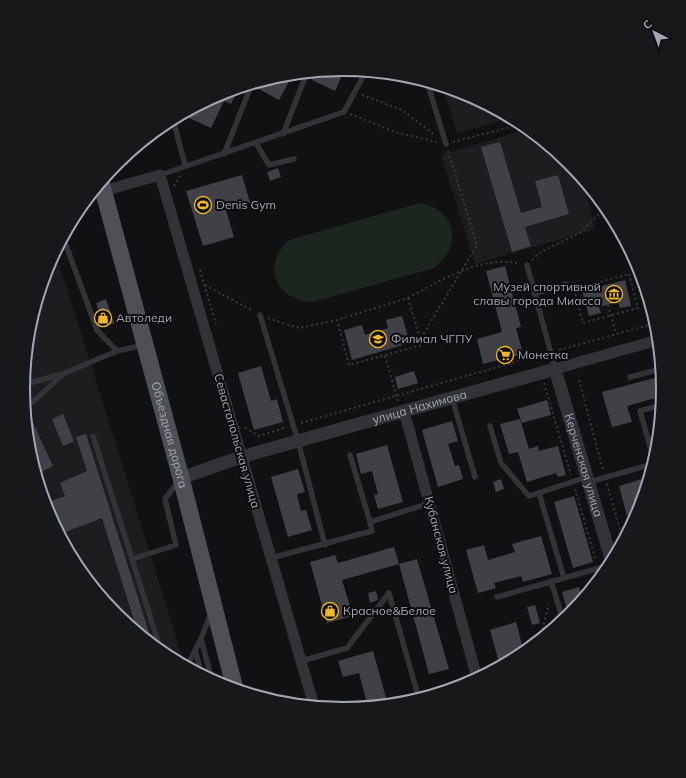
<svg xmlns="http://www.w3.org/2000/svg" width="686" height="778" font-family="Mulish,sans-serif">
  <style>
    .built { fill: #1d1d20 }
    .green { fill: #1d251f }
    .building { fill: #404146 }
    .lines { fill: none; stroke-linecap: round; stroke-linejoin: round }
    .path { stroke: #383a3e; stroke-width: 2; stroke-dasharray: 2 3; stroke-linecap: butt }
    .service { stroke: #323337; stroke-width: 5.5 }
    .minor { stroke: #323337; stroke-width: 11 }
    .tertiary { stroke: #323337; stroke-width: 13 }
    .primary { stroke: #4e5056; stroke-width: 17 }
    .labels { text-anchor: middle; stroke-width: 4; stroke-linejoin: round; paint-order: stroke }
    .poi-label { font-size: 12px; fill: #a2a7b3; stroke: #0c0c0e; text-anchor: start }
    .street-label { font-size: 12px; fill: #a2a7b3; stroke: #0c0c0e }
    .rim { fill: none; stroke: #a2a7b3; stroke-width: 2 }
  </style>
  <rect width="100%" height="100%" fill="#111113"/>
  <path class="built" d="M 442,86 L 466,93 L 511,118 L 457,133 Z
    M 528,129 L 569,163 L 584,181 L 595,229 L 475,264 L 441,155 Z
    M 55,251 L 110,425 L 185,666 L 165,655 L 117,615 L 77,567 L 47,511 L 29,451 L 23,389 L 29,326 L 47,266 Z"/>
  <path class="green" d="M 420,203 C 456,210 464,245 434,268 L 313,302 C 275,300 261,266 289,240 Z"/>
  <path class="building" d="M 345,69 L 335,91 L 312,80 L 316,72 Z
    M 293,74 L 279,100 L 250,84 L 281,75 Z
    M 239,88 L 231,104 L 224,101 L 211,128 L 189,118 L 194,107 L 221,93 Z
    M 500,142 L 521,213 L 542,207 L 535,181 L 558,175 L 569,214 L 525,227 L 531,246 L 512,252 L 481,147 Z
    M 278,168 L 281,177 L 270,181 L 267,172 Z
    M 242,175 L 250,203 L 226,210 L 234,237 L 203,246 L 186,191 Z
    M 505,266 L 521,327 L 516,328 L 523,354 L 483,364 L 477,339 L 502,332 L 486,271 Z
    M 625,280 L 631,306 L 620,308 L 618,302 L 599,307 L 601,313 L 589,316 L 582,291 Z
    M 106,299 L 114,323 L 105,327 L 96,303 Z
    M 402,316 L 410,343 L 352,360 L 344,330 L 362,325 L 365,335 L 388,328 L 386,320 Z
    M 261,366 L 271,401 L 277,399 L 283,422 L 254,430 L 238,373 Z
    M 414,371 L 418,383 L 398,389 L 395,377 Z
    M 662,376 L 662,396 L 627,406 L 632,422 L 612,427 L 602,392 Z
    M 547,400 L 551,415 L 522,423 L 517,409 Z
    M 25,410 L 27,410 L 53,466 L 41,472 L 28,445 Z
    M 63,414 L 74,441 L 63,446 L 52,419 Z
    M 520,419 L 529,449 L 538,446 L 539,451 L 558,446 L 566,475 L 558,477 L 556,473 L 527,482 L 518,452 L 509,454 L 500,424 Z
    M 452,421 L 458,441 L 448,444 L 455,466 L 459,465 L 463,479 L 438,487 L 422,430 Z
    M 86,434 L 153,645 L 138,633 L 102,518 L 60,534 L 47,511 L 45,503 L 65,496 L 60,483 L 87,471 L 76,437 Z
    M 387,445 L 403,502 L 378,509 L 374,495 L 378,494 L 372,471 L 361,474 L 356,454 Z
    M 298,469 L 305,492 L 297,494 L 301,511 L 306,510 L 312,530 L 288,537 L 271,477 Z
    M 501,479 L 504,489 L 496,492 L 493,482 Z
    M 642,479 L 645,490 L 639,512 L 627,516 L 619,486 Z
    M 574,496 L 593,562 L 573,568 L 554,502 Z
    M 541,536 L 552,574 L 523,582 L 521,576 L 494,583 L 496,588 L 478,593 L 466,550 L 484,545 L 488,560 L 515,552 L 512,544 Z
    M 394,547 L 399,564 L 417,559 L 449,669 L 429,674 L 399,564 L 342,580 L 353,616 L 327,623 L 310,562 L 335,555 L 338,563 Z
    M 579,587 L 583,599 L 569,616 L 562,592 Z
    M 376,591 L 378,600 L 370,603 L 368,593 Z
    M 535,605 L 540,623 L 532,625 L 527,607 Z
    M 516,622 L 524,652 L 500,666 L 490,630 Z
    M 373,651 L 388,705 L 368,707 L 359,673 L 343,677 L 338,661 Z"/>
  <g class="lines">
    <path class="path" d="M 362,95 L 402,110 L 435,135
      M 350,114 L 395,132 L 437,142
      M 453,142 L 522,124
      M 174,186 L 180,176
      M 532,260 L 539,253 L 580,233 L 605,208
      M 200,270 L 216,324
      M 629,274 L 638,308 L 583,323 L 574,289 Z
      M 205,285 L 253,311
      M 408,298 L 422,345 L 349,365 L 337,320 Z
      M 408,298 C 440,281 482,254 520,264
      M 608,305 L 616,334
      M 268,318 L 299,328 L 337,320
      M 421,338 L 477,245 L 448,151
      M 559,350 L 656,323
      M 385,356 L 398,401
      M 579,380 L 603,470
      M 544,383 L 571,475
      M 301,423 L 543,354
      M 245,428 L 259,436 L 287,427
      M 607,484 L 623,540
      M 575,489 L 596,561
      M 540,639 L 549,604"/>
    <path class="service" d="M 427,82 L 446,144
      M 173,119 L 185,165
      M 283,134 L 304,80
      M 256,143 L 269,165 L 294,159
      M 224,154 L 249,91
      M 160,175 L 344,112 L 366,71
      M 66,245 L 97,330 L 117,351
      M 527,265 L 555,368
      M 534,294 L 566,284 L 574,289
      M 260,315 L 298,441 L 325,545
      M 630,377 L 661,369
      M 23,385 L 65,373 L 117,351 L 144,345
      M 452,398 L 475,477
      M 25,406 L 34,401 L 63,374
      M 490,426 L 501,463 L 529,496 L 587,477
      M 93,436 L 132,559 L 176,545 L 165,499 L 179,481
      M 350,455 L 370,522
      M 654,460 L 640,411 L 661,405
      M 589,482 L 653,464
      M 39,484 L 41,483
      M 539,493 L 564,578
      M 271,558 L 372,531 L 370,522 L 430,503
      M 132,559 L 161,651
      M 551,581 L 563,620
      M 389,593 L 419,699
      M 497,597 L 610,565
      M 201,639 L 212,680
      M 195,651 L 202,674
      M 301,661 L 347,648 L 389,593
      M 191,669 L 189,662 L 201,639 L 211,613"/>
    <path class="minor" d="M 103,191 L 160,175 L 314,706
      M 555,369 L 658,340
      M 404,411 L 477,678"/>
    <g class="tertiary">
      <path d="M 91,194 L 103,191"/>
      <path id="s1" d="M 181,478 L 241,457 L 555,369 L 612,562"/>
    </g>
    <path class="primary" id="s2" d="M 101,182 L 181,478 L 235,689"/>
  </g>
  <defs>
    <g id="stadium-ring" transform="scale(0.9)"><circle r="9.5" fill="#0c0c0e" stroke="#f0b62c" stroke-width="1.5"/><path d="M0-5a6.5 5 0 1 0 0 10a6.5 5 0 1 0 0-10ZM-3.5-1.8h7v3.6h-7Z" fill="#f0b62c"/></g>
    <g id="museum-ring" transform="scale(0.9)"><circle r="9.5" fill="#0c0c0e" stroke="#f0b62c" stroke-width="1.5"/><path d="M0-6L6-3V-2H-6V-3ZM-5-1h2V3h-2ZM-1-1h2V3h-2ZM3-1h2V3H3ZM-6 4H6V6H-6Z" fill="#f0b62c"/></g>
    <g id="shop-ring" transform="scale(0.9)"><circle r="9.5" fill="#0c0c0e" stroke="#f0b62c" stroke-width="1.5"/><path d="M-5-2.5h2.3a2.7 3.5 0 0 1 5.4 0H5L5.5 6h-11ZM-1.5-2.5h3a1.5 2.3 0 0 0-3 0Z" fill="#f0b62c"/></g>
    <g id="university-ring" transform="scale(0.9)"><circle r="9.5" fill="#0c0c0e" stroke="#f0b62c" stroke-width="1.5"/><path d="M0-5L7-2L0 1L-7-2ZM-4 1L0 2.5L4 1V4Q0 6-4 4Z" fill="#f0b62c"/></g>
    <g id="supermarket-ring" transform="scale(0.9)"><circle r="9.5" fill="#0c0c0e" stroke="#f0b62c" stroke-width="1.5"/><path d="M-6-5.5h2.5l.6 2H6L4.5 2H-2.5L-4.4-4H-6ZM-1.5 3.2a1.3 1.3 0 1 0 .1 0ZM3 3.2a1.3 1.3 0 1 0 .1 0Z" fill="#f0b62c"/></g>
  </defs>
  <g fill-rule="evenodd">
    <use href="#stadium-ring" x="203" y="205"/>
    <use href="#museum-ring" x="614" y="294"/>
    <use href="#shop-ring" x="103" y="318"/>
    <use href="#university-ring" x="378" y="339"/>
    <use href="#supermarket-ring" x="505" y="355"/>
    <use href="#shop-ring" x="330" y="611"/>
  </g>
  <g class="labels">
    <g class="poi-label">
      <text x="216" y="209">Denis Gym</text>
      <text x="601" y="291" text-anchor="end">Музей спортивной<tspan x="601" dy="14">славы города Миасса</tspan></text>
      <text x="116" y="322">Автоледи</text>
      <text x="391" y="343">Филиал ЧГПУ</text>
      <text x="518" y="359">Монетка</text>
      <text x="343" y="615">Красное&amp;Белое</text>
    </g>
    <g class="street-label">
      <text dy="4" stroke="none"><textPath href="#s1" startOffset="249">улица Нахимова</textPath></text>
      <text dy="4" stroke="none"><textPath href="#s2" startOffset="262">Объездная дорога</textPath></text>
      <text transform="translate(237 441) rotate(74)" y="4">Севастопольская улица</text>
      <text dy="4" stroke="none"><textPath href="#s1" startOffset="490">Керченская улица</textPath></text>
      <text transform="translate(441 545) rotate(75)" y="4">Кубанская улица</text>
    </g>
  </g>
  <path d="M0 0H686V778H0ZM30 389a313 313 0 1 1 626 0a313 313 0 1 1-626 0Z" fill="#18181b" fill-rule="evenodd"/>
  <path class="rim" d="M30 389a313 313 0 1 1 626 0a313 313 0 1 1-626 0Z"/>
  <g transform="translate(654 32) rotate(318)" stroke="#0c0c0e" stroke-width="3" paint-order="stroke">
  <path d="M0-3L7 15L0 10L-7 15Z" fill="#a2a7b3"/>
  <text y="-6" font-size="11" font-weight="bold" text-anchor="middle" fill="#a2a7b3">С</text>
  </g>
</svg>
